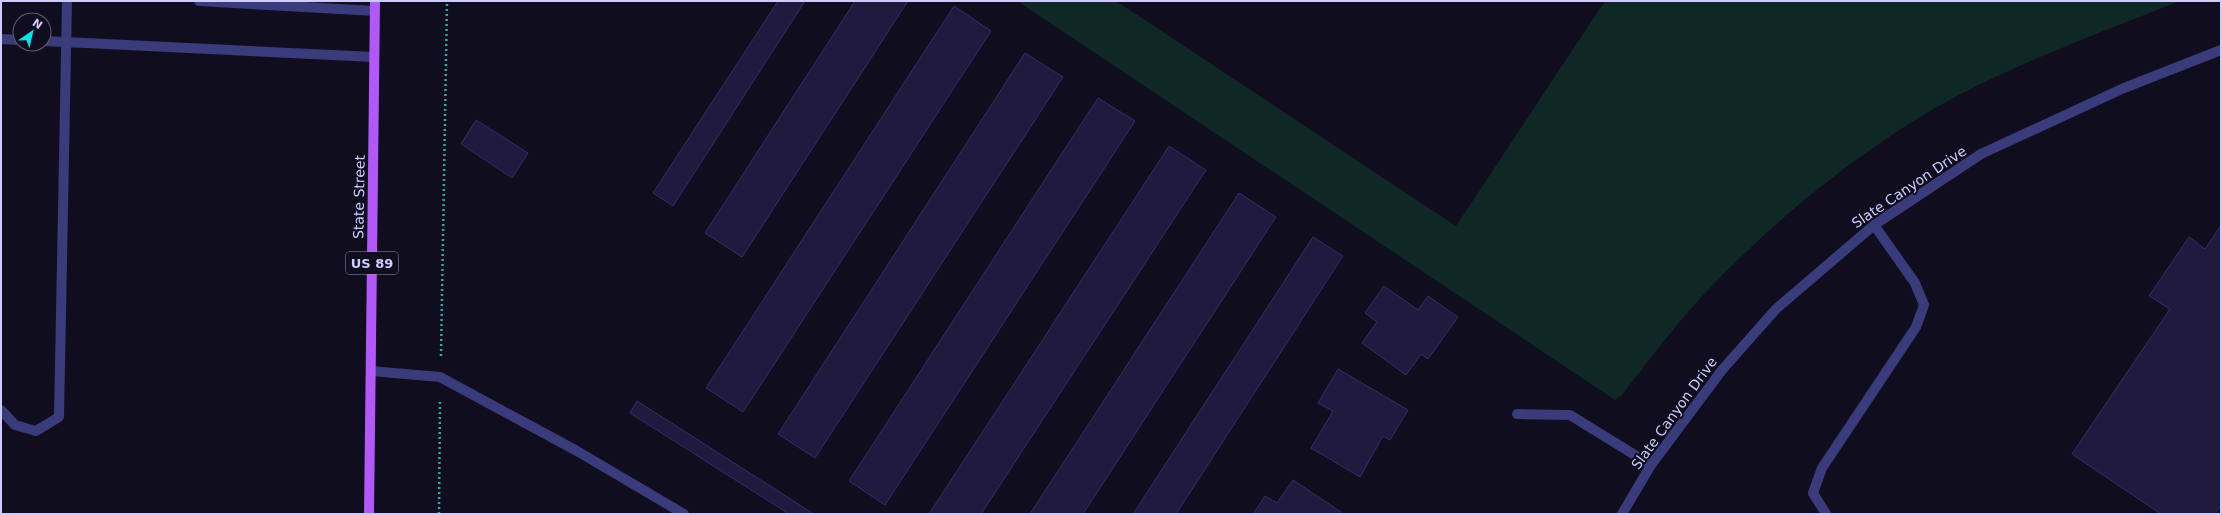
<svg xmlns="http://www.w3.org/2000/svg" width="2222" height="515" font-family="'DejaVu Sans',sans-serif">
  <style>
    .green { fill: #102825 }
    .building { fill: #1f1a3e; stroke: #352d69 }
    .lines { fill: none; stroke-linecap: round; stroke-linejoin: round }
    .path { stroke: #32ab9d; stroke-width: 2.5; stroke-dasharray: 2 3; stroke-linecap: butt }
    .minor { stroke: #3a3b7b; stroke-width: 10 }
    .major { stroke: #b358f8; stroke-width: 10 }
    .labels { text-anchor: middle; stroke-width: 4; stroke-linejoin: round; paint-order: stroke }
    .shield { fill: #0f0d1e; stroke: #9593ba; stroke-width: 1 }
    .shield-label { font-size: 13px; font-weight: bold; fill: #cfccfd }
    .street-label { font-size: 14px; fill: #cfccfd; stroke: #0f0d1e }
  </style>
  <rect width="100%" height="100%" fill="#0f0d1e"/>
  <path class="green" d="M 1017,1 L 1116,1 L 1456,226 L 1605,1 L 2180,1 C 2094,35 2005,67 1925,114 C 1844,163 1771,224 1706,292 C 1676,324 1649,360 1622,395 L 1615,400 Z"/>
  <path class="building" d="M 778,1 L 805,1 L 673,206 L 653,193 Z
    M 855,1 L 908,1 L 742,257 L 705,233 Z
    M 954,6 L 991,31 L 743,412 L 706,388 Z
    M 1025,53 L 1063,77 L 815,458 L 778,434 Z
    M 1098,98 L 1135,121 L 885,505 L 849,481 Z
    M 476,120 L 528,153 L 512,178 L 461,144 Z
    M 1169,146 L 1206,170 L 981,514 L 929,514 Z
    M 1239,193 L 1276,217 L 1083,514 L 1030,514 Z
    M 2221,225 L 2221,505 L 2215,514 L 2161,514 L 2072,454 L 2170,309 L 2149,296 L 2189,237 L 2205,249 Z
    M 1313,237 L 1343,256 L 1176,514 L 1133,514 Z
    M 1384,286 L 1418,310 L 1428,296 L 1458,317 L 1428,359 L 1421,354 L 1406,375 L 1362,343 L 1377,322 L 1365,313 Z
    M 1338,369 L 1408,410 L 1390,440 L 1383,436 L 1360,477 L 1311,448 L 1333,411 L 1318,403 Z
    M 637,401 L 814,514 L 789,514 L 630,413 Z
    M 1293,480 L 1341,512 L 1340,514 L 1253,514 L 1265,496 L 1277,503 Z"/>
  <g class="lines">
    <path class="path" d="M 441,356 L 447,1
      M 439,514 L 440,401"/>
    <path class="minor" d="M 199,1 L 375,11
      M 1,39 L 20,40
      M 44,41 L 374,57
      M 371,371 L 440,377 L 577,451 L 684,514
      M 1,410 L 15,425 L 36,431 L 59,417 L 67,1
      M 1517,414 L 1570,415 L 1651,465
      M 1622,514 L 1651,465 L 1722,370 L 1776,309 L 1874,225 L 1981,154 L 2124,88 L 2221,50
      M 1826,514 L 1813,493 L 1822,468 L 1916,327 L 1924,305 L 1915,283 L 1874,225"/>
    <path class="major" d="M 369,514 L 375,1"/>
  </g>
  <g class="labels">
    <rect class="shield" x="346" y="252" width="52" height="22" rx="3"/>
    <g class="shield-label">
      <text x="372" y="268">US 89</text>
    </g>
    <g class="street-label">
      <text transform="translate(1909 187) rotate(-34)" y="5">Slate Canyon Drive</text>
      <text transform="translate(359 197) rotate(-89)" y="5">State Street</text>
      <text transform="translate(1674 413) rotate(-54)" y="5">Slate Canyon Drive</text>
    </g>
  </g>
  <rect width="2222" height="515" fill="none" stroke="#cfccfd" stroke-width="4"/>
  <g transform="translate(32 32) rotate(34)"><circle r="19" fill="#0f0d1e" stroke="#5c5977"/>
  <path d="M0-3L7 15L0 10L-7 15Z" fill="#0ae1eb"/>
  <text y="-6" font-size="11" font-weight="bold" text-anchor="middle" fill="#cfccfd">N</text>
  </g>
</svg>
